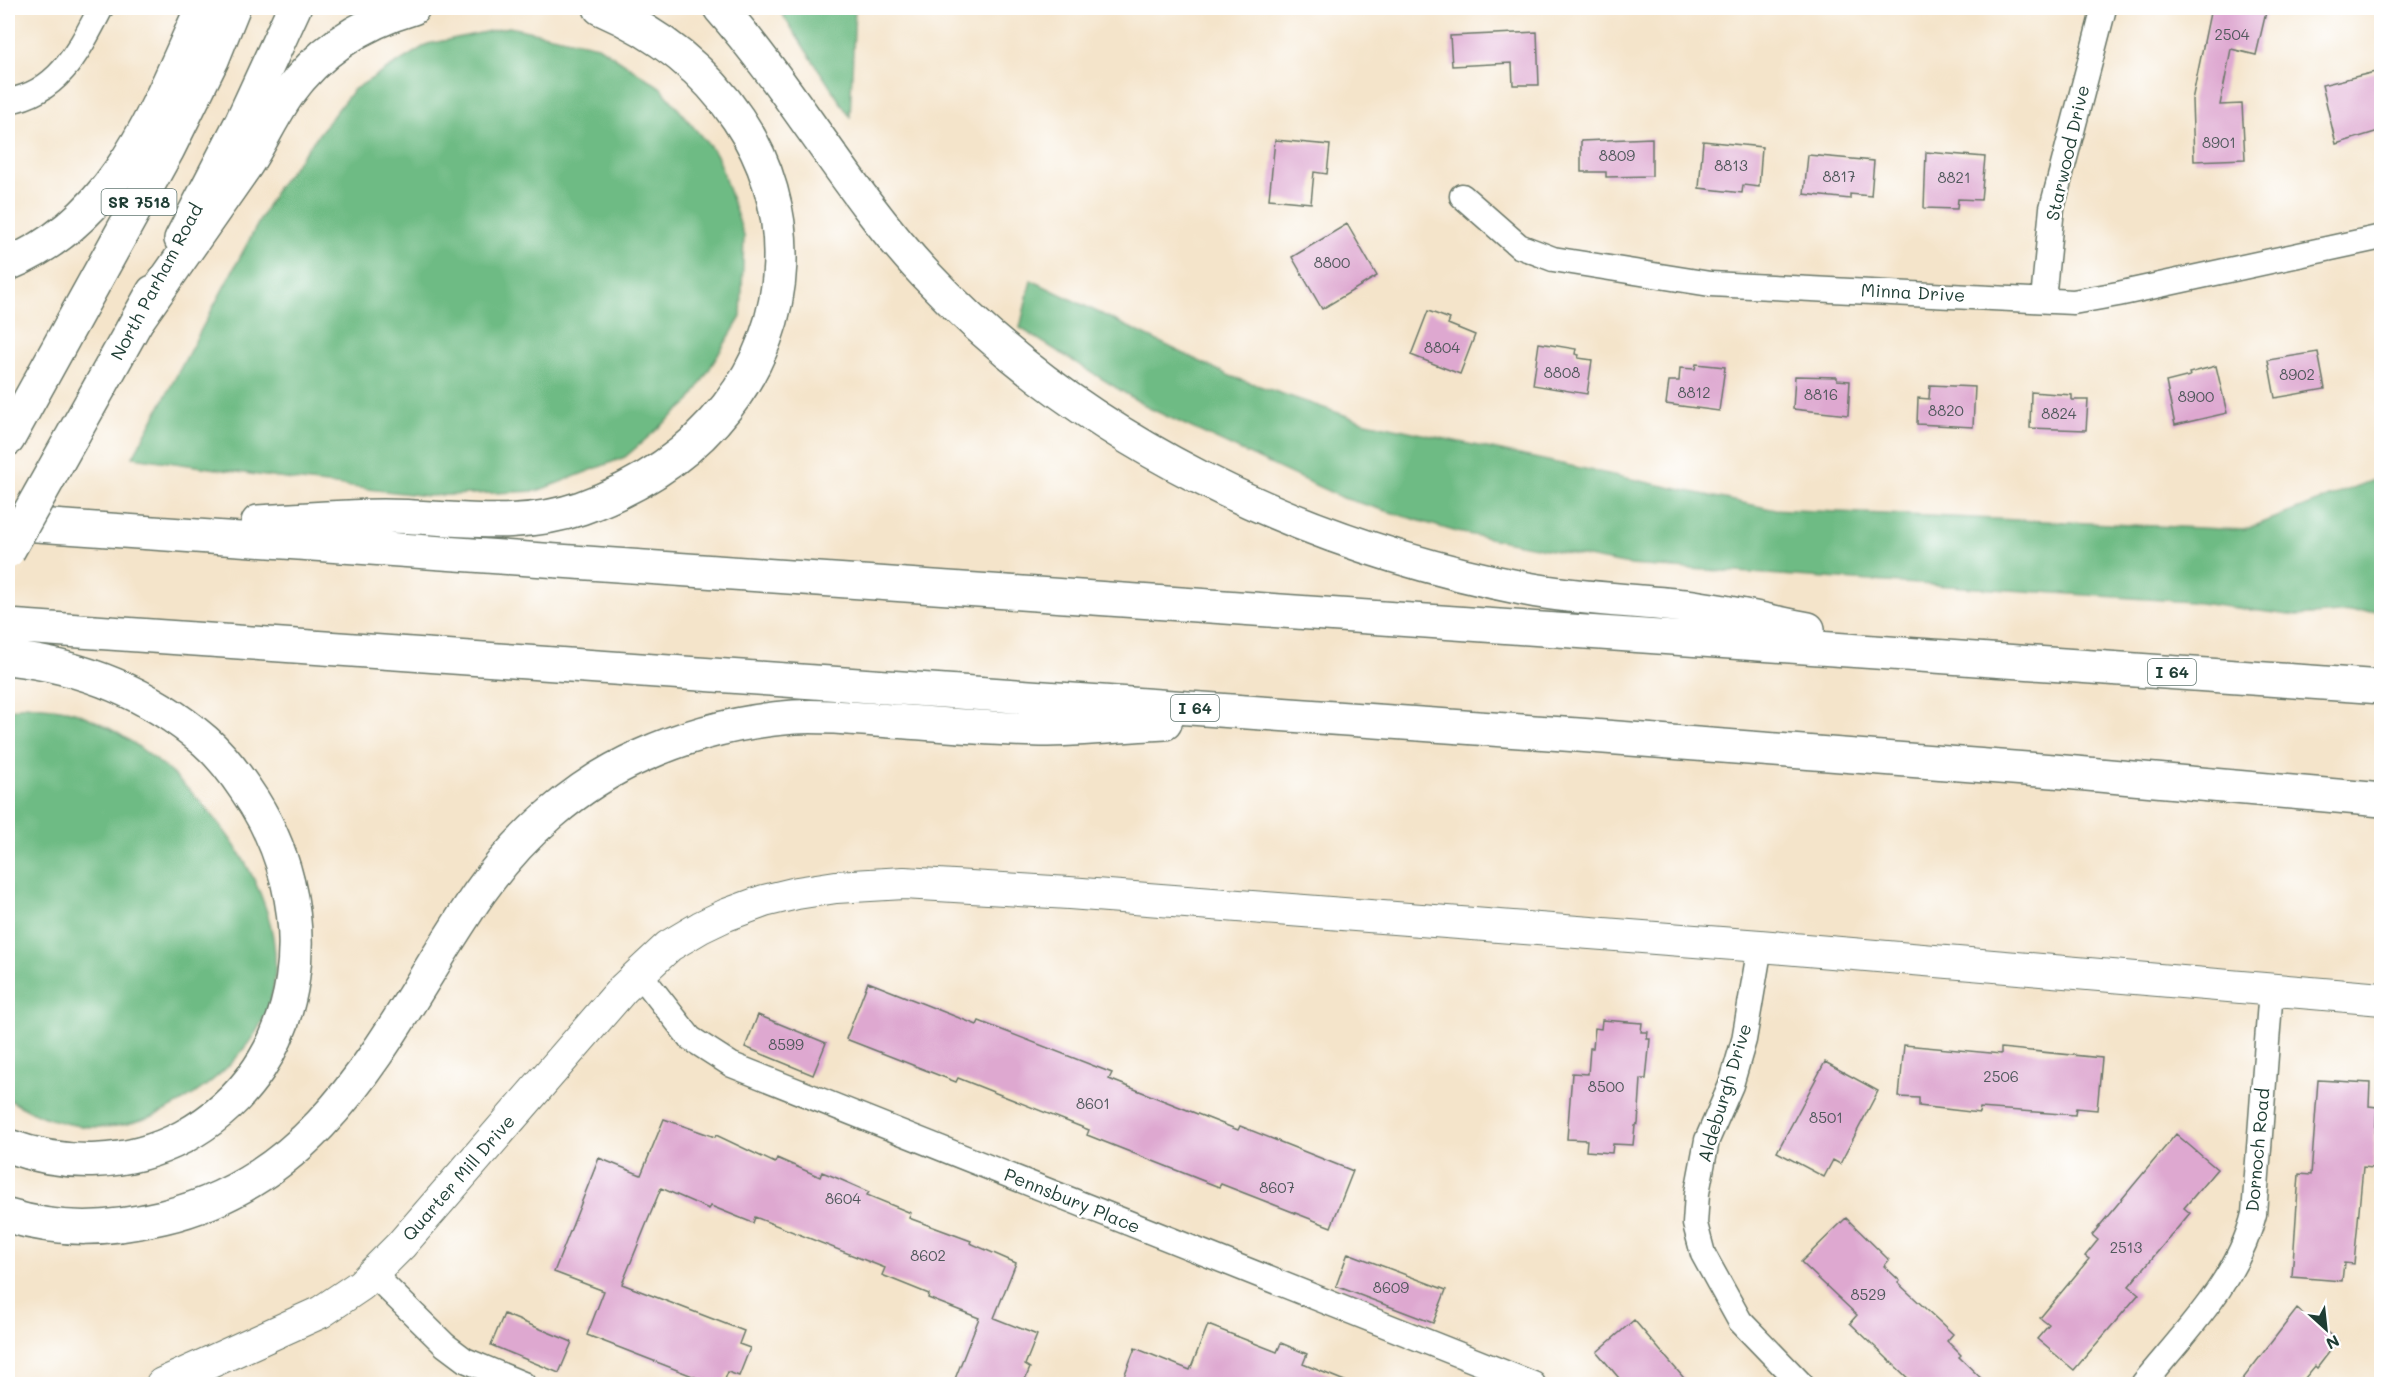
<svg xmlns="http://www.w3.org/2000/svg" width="2389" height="1392" font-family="Mali,sans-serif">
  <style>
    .forest { fill: #6ebb84; stroke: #467c5c; stroke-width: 1.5 }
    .building { fill: #dea8d0 }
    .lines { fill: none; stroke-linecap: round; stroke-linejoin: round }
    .minor-casing { stroke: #6a7768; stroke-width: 27 }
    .tertiary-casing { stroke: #6a7768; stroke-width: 34 }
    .trunk-casing { stroke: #6a7768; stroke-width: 36 }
    .motorway-casing { stroke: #6a7768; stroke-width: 36 }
    .minor { stroke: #fff; stroke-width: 24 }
    .tertiary { stroke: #fff; stroke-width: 32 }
    .trunk { stroke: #fff; stroke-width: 33 }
    .motorway { stroke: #fff; stroke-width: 33 }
    .trunk-bridge-casing { stroke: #6a7768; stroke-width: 36; stroke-linecap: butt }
    .trunk-bridge { stroke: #fff; stroke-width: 33 }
    .labels { text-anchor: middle; stroke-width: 5; stroke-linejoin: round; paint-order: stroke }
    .number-label { font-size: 15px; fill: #4f585b }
    .shield { fill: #fff; stroke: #627771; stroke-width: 1.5 }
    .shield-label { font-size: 16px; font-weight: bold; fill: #1f3d34 }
    .street-label { font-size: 18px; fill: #1f3d34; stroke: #fff }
  </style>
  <rect width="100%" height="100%" fill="#fff"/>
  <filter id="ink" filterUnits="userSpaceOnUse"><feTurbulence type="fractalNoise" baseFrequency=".0167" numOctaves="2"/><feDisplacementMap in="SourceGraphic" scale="12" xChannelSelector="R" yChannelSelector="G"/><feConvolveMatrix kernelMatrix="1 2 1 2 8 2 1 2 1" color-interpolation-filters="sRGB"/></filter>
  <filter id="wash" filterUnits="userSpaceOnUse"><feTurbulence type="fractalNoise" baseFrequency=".008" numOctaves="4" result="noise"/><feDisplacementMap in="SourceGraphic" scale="24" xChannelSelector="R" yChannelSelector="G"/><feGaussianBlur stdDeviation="1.35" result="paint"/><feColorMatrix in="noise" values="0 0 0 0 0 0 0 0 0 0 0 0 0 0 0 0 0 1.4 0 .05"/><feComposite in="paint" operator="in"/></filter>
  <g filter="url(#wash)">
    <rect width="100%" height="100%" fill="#f4e4ca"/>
    <path class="forest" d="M 778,8 L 855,8 L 850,117 Z
      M 509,27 L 598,46 L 660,87 L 717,155 L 744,236 L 741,317 L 690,401 L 625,457 L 537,491 L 427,496 L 293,480 L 133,457 L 277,188 L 353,90 L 428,44 Z
      M 1031,280 L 1230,376 L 1362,421 L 1771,509 L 2244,530 L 2381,477 L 2381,610 L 2297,616 L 2192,602 L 1629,565 L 1457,532 L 1343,498 L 1149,408 L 1020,328 Z
      M 26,705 C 43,708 65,707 80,714 C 177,753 297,884 272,995 C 257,1060 168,1127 102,1127 C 69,1128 35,1116 8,1099 L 8,711 Z"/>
    <g id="blocks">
      <path class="building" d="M 2211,8 L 2267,8 L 2256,55 L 2231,49 L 2220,105 L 2242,104 L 2245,159 L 2194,161 L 2192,100 Z
        M 1537,32 L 1539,85 L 1513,85 L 1512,63 L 1452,66 L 1450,36 Z
        M 2375,72 L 2382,100 L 2382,130 L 2336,144 L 2322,85 Z
        M 1652,138 L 1652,176 L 1606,177 L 1606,172 L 1581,172 L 1581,141 Z
        M 1275,140 L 1330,145 L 1327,174 L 1314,172 L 1311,203 L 1269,199 Z
        M 1703,141 L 1762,147 L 1759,187 L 1743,185 L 1742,193 L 1699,188 Z
        M 1926,152 L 1985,157 L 1981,200 L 1958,199 L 1957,209 L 1924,208 Z
        M 1808,155 L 1874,161 L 1871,196 L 1850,194 L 1850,199 L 1804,194 Z
        M 1347,224 L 1377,276 L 1322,309 L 1292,257 Z
        M 1428,311 L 1450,319 L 1448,324 L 1475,335 L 1460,374 L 1411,355 Z
        M 1539,343 L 1576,349 L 1575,354 L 1579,355 L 1578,358 L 1592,360 L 1587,394 L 1533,385 Z
        M 2318,352 L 2325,389 L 2275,398 L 2268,360 Z
        M 1696,364 L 1725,367 L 1719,411 L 1666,404 L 1669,381 L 1679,381 L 1680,368 L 1695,369 Z
        M 2216,366 L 2227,413 L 2175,425 L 2166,382 L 2190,376 L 2189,373 Z
        M 1795,376 L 1837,377 L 1837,380 L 1850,381 L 1848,415 L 1793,409 Z
        M 1930,385 L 1975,387 L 1973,427 L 1917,424 L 1918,398 L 1929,399 Z
        M 2031,392 L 2072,395 L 2072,400 L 2088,400 L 2086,430 L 2030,428 Z
        M 868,982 L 977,1025 L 979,1021 L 1112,1073 L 1109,1079 L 1238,1130 L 1240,1126 L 1353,1171 L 1331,1227 L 1221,1184 L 1219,1187 L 1087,1135 L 1089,1130 L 958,1078 L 956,1082 L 846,1039 Z
        M 758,1015 L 826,1043 L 813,1075 L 745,1047 Z
        M 1602,1020 L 1642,1023 L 1641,1032 L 1648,1032 L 1647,1039 L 1650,1039 L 1646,1079 L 1641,1079 L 1638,1124 L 1635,1126 L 1633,1145 L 1613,1144 L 1612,1153 L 1586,1151 L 1587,1140 L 1567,1139 L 1572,1073 L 1588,1074 L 1590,1048 L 1593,1048 L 1595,1028 L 1601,1029 Z
        M 1904,1045 L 2001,1054 L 2001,1048 L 2102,1058 L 2097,1110 L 2076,1108 L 2075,1115 L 1980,1108 L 1979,1113 L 1919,1106 L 1919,1098 L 1899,1097 Z
        M 1825,1062 L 1878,1091 L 1840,1164 L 1833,1160 L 1824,1177 L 1777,1152 Z
        M 2318,1080 L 2370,1083 L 2369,1106 L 2377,1107 L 2373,1168 L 2363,1167 L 2354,1264 L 2344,1263 L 2342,1281 L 2292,1277 L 2299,1174 L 2311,1175 Z
        M 664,1119 L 715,1137 L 716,1135 L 775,1163 L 777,1158 L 820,1177 L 822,1172 L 837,1178 L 869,1192 L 867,1195 L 911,1213 L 909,1218 L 971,1241 L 970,1243 L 1016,1263 L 994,1318 L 1037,1335 L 1025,1365 L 1030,1368 L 1023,1384 L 953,1384 L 979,1318 L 928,1298 L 929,1294 L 882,1275 L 885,1268 L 755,1217 L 753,1223 L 711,1206 L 709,1209 L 661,1188 L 622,1284 L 744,1331 L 739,1344 L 750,1348 L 739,1376 L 728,1372 L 723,1384 L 713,1384 L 587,1335 L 604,1291 L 554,1272 L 599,1158 L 641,1175 Z
        M 2176,1134 L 2217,1169 L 2184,1208 L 2190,1213 L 2129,1286 L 2139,1294 L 2074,1370 L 2037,1339 L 2049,1325 L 2040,1318 L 2089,1259 L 2085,1256 L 2098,1240 L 2092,1235 Z
        M 1846,1218 L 1889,1260 L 1884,1266 L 1900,1281 L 1898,1283 L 1953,1334 L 1947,1341 L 1961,1355 L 1959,1357 L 1987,1384 L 1914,1384 L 1850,1323 L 1857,1315 L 1801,1262 Z
        M 1348,1253 L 1446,1290 L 1433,1323 L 1336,1286 Z
        M 2297,1309 L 2338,1341 L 2317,1368 L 2315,1366 L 2300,1384 L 2239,1384 Z
        M 504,1314 L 572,1342 L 559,1373 L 491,1345 Z
        M 1634,1320 L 1689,1384 L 1624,1384 L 1597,1352 Z
        M 1208,1325 L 1277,1352 L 1281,1343 L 1307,1354 L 1303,1364 L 1352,1384 L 1121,1384 L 1135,1348 L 1190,1370 Z"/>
    </g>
  </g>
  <g filter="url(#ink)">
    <use href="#blocks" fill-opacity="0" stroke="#6a7768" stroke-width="1.5"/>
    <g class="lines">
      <g class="minor-casing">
        <path id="minor" d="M 8,101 C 59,93 79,50 101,8
          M 1462,196 L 1519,246 L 1553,259 L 1710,284 L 2073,302 L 2118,294 L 2382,237
          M 2043,300 L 2052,208 L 2104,8
          M 1760,946 L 1744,1040 L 1731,1085 L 1707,1140 L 1697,1193 L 1695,1224 L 1703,1254 L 1740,1321 L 1801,1384
          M 640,974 L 690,1038 L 732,1065 L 1533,1384
          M 373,1274 L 445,1345 L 465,1360 L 523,1384
          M 2143,1384 C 2185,1332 2238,1280 2254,1214 L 2271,989"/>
      </g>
      <g class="tertiary-casing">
        <path id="tertiary" d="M 162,1384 L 321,1312 L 361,1285 L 401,1245 L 623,989 L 669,946 L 701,927 L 726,915 L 764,901 L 797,893 L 836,887 L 904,883 L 1069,893 L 1760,946 L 2382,999"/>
      </g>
      <g class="trunk-casing">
        <path id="trunk" d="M 181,239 L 242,121 L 294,8
          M 101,385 L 153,292
          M 8,439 L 168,149 L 212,60 L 233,8"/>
      </g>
      <g class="motorway-casing">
        <path id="motorway" d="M 720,8 C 794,92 848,192 925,274 C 1083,442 1302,545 1527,589 C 1579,599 1632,600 1685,606 C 1726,611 1767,621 1808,629
          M 8,264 C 118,219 156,109 202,8
          M 139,318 C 175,267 210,216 246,165 C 261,142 272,117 288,94 C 319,51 362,23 413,8
          M 258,522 C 300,520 342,516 383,516 C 450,516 516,531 581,508 C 837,417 849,116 600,8
          M 8,523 L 2382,687
          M 8,626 L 1578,735 L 2053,771 L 2382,800
          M 8,658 C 81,666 149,693 205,741 C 221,755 234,772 246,790 C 325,903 312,1067 183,1137 C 128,1166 66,1167 8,1146
          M 8,1216 C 62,1232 108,1230 163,1217 C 333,1177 390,1021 480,892 C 521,834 576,785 641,756 C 689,734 741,721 794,717 C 821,715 849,718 876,720 C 931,723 986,729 1041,730 C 1082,730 1124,725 1165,723"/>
      </g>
      <use href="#minor" class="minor"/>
      <use href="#tertiary" class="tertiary"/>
      <use href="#trunk" class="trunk"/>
      <use href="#motorway" class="motorway"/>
      <g class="trunk-bridge-casing">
        <path id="trunk-bridge" d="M 8,551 L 101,385"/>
      </g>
      <use href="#trunk-bridge" class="trunk-bridge"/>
    </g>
  </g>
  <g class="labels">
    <g class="number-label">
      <text x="2232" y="40">2504</text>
      <text x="2219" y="148">8901</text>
      <text x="1617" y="161">8809</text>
      <text x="1731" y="171">8813</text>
      <text x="1839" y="182">8817</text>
      <text x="1954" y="183">8821</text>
      <text x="1332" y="268">8800</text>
      <text x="1442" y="353">8804</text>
      <text x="1562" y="378">8808</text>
      <text x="2297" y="380">8902</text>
      <text x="1694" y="398">8812</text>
      <text x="1821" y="400">8816</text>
      <text x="2196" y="402">8900</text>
      <text x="1946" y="416">8820</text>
      <text x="2059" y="419">8824</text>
      <text x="786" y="1050">8599</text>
      <text x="2001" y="1082">2506</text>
      <text x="1606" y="1092">8500</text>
      <text x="1093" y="1109">8601</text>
      <text x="1826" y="1123">8501</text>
      <text x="1277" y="1193">8607</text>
      <text x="843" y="1204">8604</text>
      <text x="2126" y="1253">2513</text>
      <text x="928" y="1261">8602</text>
      <text x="1391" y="1293">8609</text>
      <text x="1868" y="1300">8529</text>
    </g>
    <g class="shield">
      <rect x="101.5" y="189" width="75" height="26" rx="4.5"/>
      <rect x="2148" y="659" width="48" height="26" rx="4.5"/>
      <rect x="1171" y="695" width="48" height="26" rx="4.5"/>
    </g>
    <g class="shield-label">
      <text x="139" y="208">SR 7518</text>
      <text x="2172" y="678">I 64</text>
      <text x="1195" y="714">I 64</text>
    </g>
    <g class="street-label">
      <text transform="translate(2068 153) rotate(-77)" y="6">Starwood Drive</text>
      <text transform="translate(157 282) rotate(-62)" y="6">North Parham Road</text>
      <text transform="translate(1913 293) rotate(3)" y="6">Minna Drive</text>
      <text transform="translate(1725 1093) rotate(-73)" y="6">Aldeburgh Drive</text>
      <text transform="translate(2258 1150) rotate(-85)" y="6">Dornoch Road</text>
      <text transform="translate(459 1178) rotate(-49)" y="6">Quarter Mill Drive</text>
      <text transform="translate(1072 1201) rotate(22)" y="6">Pennsbury Place</text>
    </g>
  </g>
  <rect width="2389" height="1392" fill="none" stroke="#fff" stroke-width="30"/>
  <g transform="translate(2326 1329) rotate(153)" stroke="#ffffff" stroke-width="4.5" paint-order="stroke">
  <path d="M0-4.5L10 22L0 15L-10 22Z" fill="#1f3d34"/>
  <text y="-9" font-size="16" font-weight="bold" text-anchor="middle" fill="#1f3d34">N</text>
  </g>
</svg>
